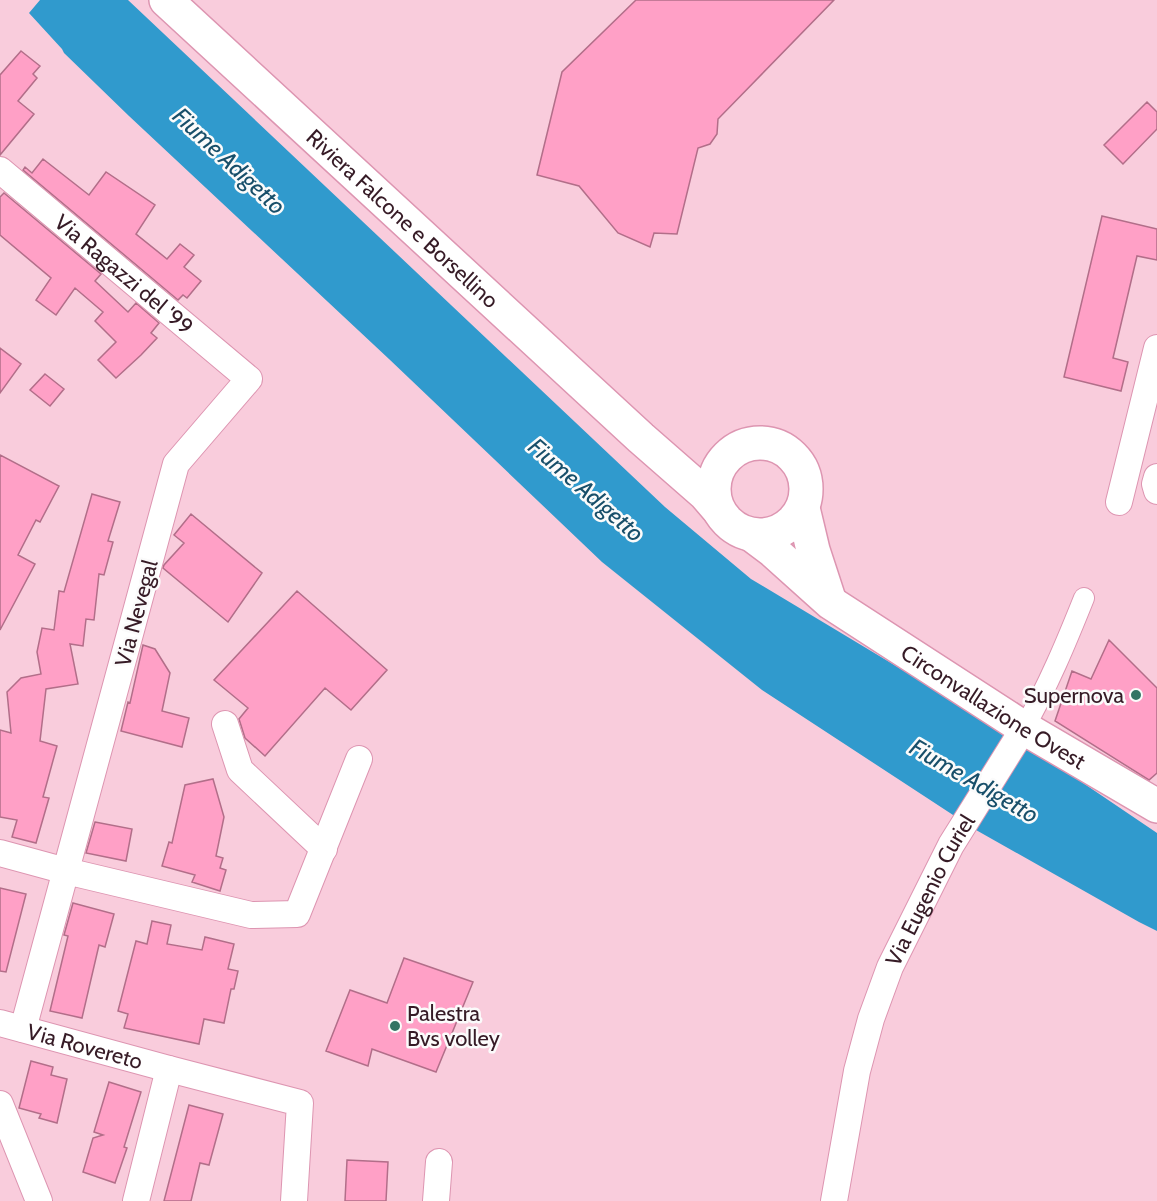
<svg xmlns="http://www.w3.org/2000/svg" width="1157" height="1201" font-family="Cabin,sans-serif">
  <style>
    .water { fill: #309acd }
    .building { fill: #ffa0c6; stroke: #b26e89; stroke-width: 1.5 }
    .lines { fill: none; stroke-linecap: round; stroke-linejoin: round }
    .pedestrian-casing { stroke: #dd95b1; stroke-width: 22 }
    .minor-casing { stroke: #dd95b1; stroke-width: 28 }
    .secondary-casing { stroke: #dd95b1; stroke-width: 36 }
    .pedestrian { stroke: #fff; stroke-width: 20 }
    .minor { stroke: #fff; stroke-width: 26 }
    .secondary { stroke: #fff; stroke-width: 33 }
    .poi-dot { fill: #337464; stroke: #fbfbfb; stroke-width: 2 }
    .labels { text-anchor: middle; stroke-width: 5; stroke-linejoin: round; paint-order: stroke }
    .street-label { font-size: 22px; fill: #361b26; stroke: #fbfbfb }
    .poi-label { font-size: 22px; fill: #361b26; stroke: #fbfbfb; text-anchor: end }
    .water-label { font-size: 24px; font-style: italic; fill: #184f6a; stroke: #fbfbfb }
  </style>
  <rect width="100%" height="100%" fill="#f9ccdc"/>
  <path class="water" d="M 40,0 L 128,0 L 665,507 L 751,579 L 1021,741 L 1157,833 L 1157,931 L 1139,922 L 976,830 L 762,690 L 602,562 L 389,359 L 129,116 L 64,53 L 62,49 L 29,13 Z"/>
  <path class="building" d="M 636,0 L 834,0 L 718,119 L 717,134 L 710,144 L 698,148 L 677,234 L 654,233 L 650,247 L 618,233 L 579,186 L 537,175 L 562,72 Z
    M 21,51 L 40,66 L 33,74 L 37,78 L 18,101 L 34,114 L 0,155 L 0,75 Z
    M 1147,102 L 1157,112 L 1157,129 L 1123,164 L 1104,145 Z
    M 43,159 L 89,195 L 106,172 L 155,205 L 136,234 L 167,259 L 180,244 L 194,255 L 184,267 L 201,281 L 187,298 L 183,295 L 178,300 L 23,170 L 25,167 L 32,173 Z
    M 4,193 L 101,274 L 95,281 L 128,312 L 136,303 L 159,323 L 151,333 L 157,338 L 141,355 L 116,378 L 98,360 L 116,342 L 95,321 L 103,312 L 75,288 L 56,315 L 36,300 L 51,278 L 0,235 L 0,197 Z
    M 1102,216 L 1157,229 L 1157,260 L 1137,256 L 1113,358 L 1128,362 L 1121,391 L 1064,377 Z
    M 0,348 L 21,364 L 0,393 Z
    M 45,374 L 64,389 L 50,406 L 30,390 Z
    M 0,455 L 59,486 L 40,522 L 36,520 L 18,555 L 35,564 L 0,630 Z
    M 92,494 L 120,502 L 108,541 L 113,542 L 104,575 L 99,574 L 94,620 L 86,619 L 83,646 L 70,644 L 78,684 L 46,689 L 40,741 L 57,746 L 43,797 L 49,798 L 36,843 L 12,837 L 17,820 L 0,817 L 0,730 L 11,733 L 7,692 L 21,678 L 41,674 L 37,652 L 42,628 L 54,630 L 59,591 L 64,592 Z
    M 191,514 L 262,573 L 228,622 L 163,568 L 164,565 L 184,543 L 174,535 Z
    M 297,591 L 387,670 L 351,710 L 325,688 L 265,756 L 245,738 L 239,719 L 248,708 L 214,680 Z
    M 1109,640 L 1157,688 L 1157,773 L 1149,780 L 1055,721 L 1072,671 L 1091,679 Z
    M 143,645 L 155,649 L 170,673 L 162,711 L 189,718 L 182,747 L 121,731 L 128,702 L 130,703 Z
    M 213,779 L 224,817 L 216,856 L 223,858 L 220,868 L 226,870 L 220,891 L 192,882 L 195,875 L 162,866 L 169,842 L 172,843 L 185,785 Z
    M 95,822 L 132,829 L 126,861 L 86,853 Z
    M 0,888 L 26,894 L 6,972 L 0,971 Z
    M 73,903 L 114,914 L 105,947 L 99,945 L 82,1018 L 50,1011 L 68,936 L 64,935 Z
    M 152,921 L 171,925 L 167,944 L 202,950 L 205,937 L 234,944 L 228,969 L 238,971 L 234,989 L 231,989 L 224,1023 L 204,1019 L 199,1044 L 124,1028 L 128,1014 L 118,1011 L 136,941 L 147,944 Z
    M 404,958 L 473,982 L 436,1072 L 372,1049 L 368,1066 L 326,1051 L 350,990 L 387,1003 Z
    M 31,1061 L 53,1067 L 51,1075 L 67,1079 L 57,1123 L 39,1118 L 41,1114 L 19,1108 Z
    M 109,1082 L 141,1092 L 124,1147 L 127,1148 L 115,1183 L 83,1172 L 93,1138 L 103,1135 L 94,1132 Z
    M 189,1105 L 223,1114 L 209,1165 L 200,1163 L 191,1201 L 164,1201 Z
    M 347,1160 L 388,1162 L 386,1201 L 345,1201 Z"/>
  <g class="lines">
    <g class="pedestrian-casing">
      <path id="pedestrian" d="M 1024,728 C 1048,686 1066,643 1084,598"/>
    </g>
    <g class="minor-casing">
      <g id="minor">
        <path id="s1" d="M 0,170 L 249,379 L 176,464 L 23,1029"/>
        <path d="M 1157,477 L 1155,484 L 1157,491"/>
        <path d="M 1119,502 L 1157,348"/>
        <path d="M 225,724 L 240,770 L 324,849"/>
        <path d="M 0,853 L 66,871 L 251,915 L 297,914 L 359,759"/>
        <path id="s2" d="M 0,1023 L 169,1069 L 300,1103 L 294,1201"/>
        <path d="M 0,1104 L 39,1201"/>
        <path d="M 136,1201 L 169,1069"/>
        <path d="M 436,1201 L 439,1162"/>
        <path id="s3" d="M 834,1201 L 857,1071 L 871,1019 L 890,967 L 951,845 L 1024,728"/>
      </g>
    </g>
    <g class="secondary-casing">
      <g id="secondary">
        <path id="s4" d="M 166,0 L 641,438 L 705,494 L 717,508"/>
        <circle cx="760" cy="489" r="46"/>
        <path d="M 803,508 L 813,550 L 829,599"/>
        <path id="s5" d="M 752,535 L 772,550 L 831,603 L 1024,728 L 1157,806"/>
      </g>
    </g>
    <use href="#pedestrian" class="pedestrian"/>
    <use href="#minor" class="minor"/>
    <use href="#secondary" class="secondary"/>
  </g>
  <g class="poi-dot">
    <circle cx="1136" cy="695" r="6"/>
    <circle cx="395" cy="1026" r="6"/>
  </g>
  <g class="labels">
    <g class="street-label">
      <text dy="8" stroke="none"><textPath href="#s4" startOffset="322">Riviera Falcone e Borsellino</textPath></text>
      <text dy="8" stroke="none"><textPath href="#s1" startOffset="162">Via Ragazzi del '99</textPath></text>
      <text transform="translate(136 613) rotate(-75)" y="8">Via Nevegal</text>
      <text dy="8" stroke="none"><textPath href="#s5" startOffset="297">Circonvallazione Ovest</textPath></text>
      <text dy="8" stroke="none"><textPath href="#s3" startOffset="328">Via Eugenio Curiel</textPath></text>
      <text dy="8" stroke="none"><textPath href="#s2" startOffset="88">Via Rovereto</textPath></text>
    </g>
    <g class="poi-label">
      <text x="1124" y="703">Supernova</text>
      <text x="407" y="1021" text-anchor="start">Palestra<tspan x="407" dy="25">Bvs volley</tspan></text>
    </g>
    <g class="water-label">
      <text transform="translate(229 161) rotate(43)" y="8">Fiume Adigetto</text>
      <text transform="translate(586 490) rotate(41)" y="8">Fiume Adigetto</text>
      <text transform="translate(974 781) rotate(30)" y="8">Fiume Adigetto</text>
    </g>
  </g>
</svg>
